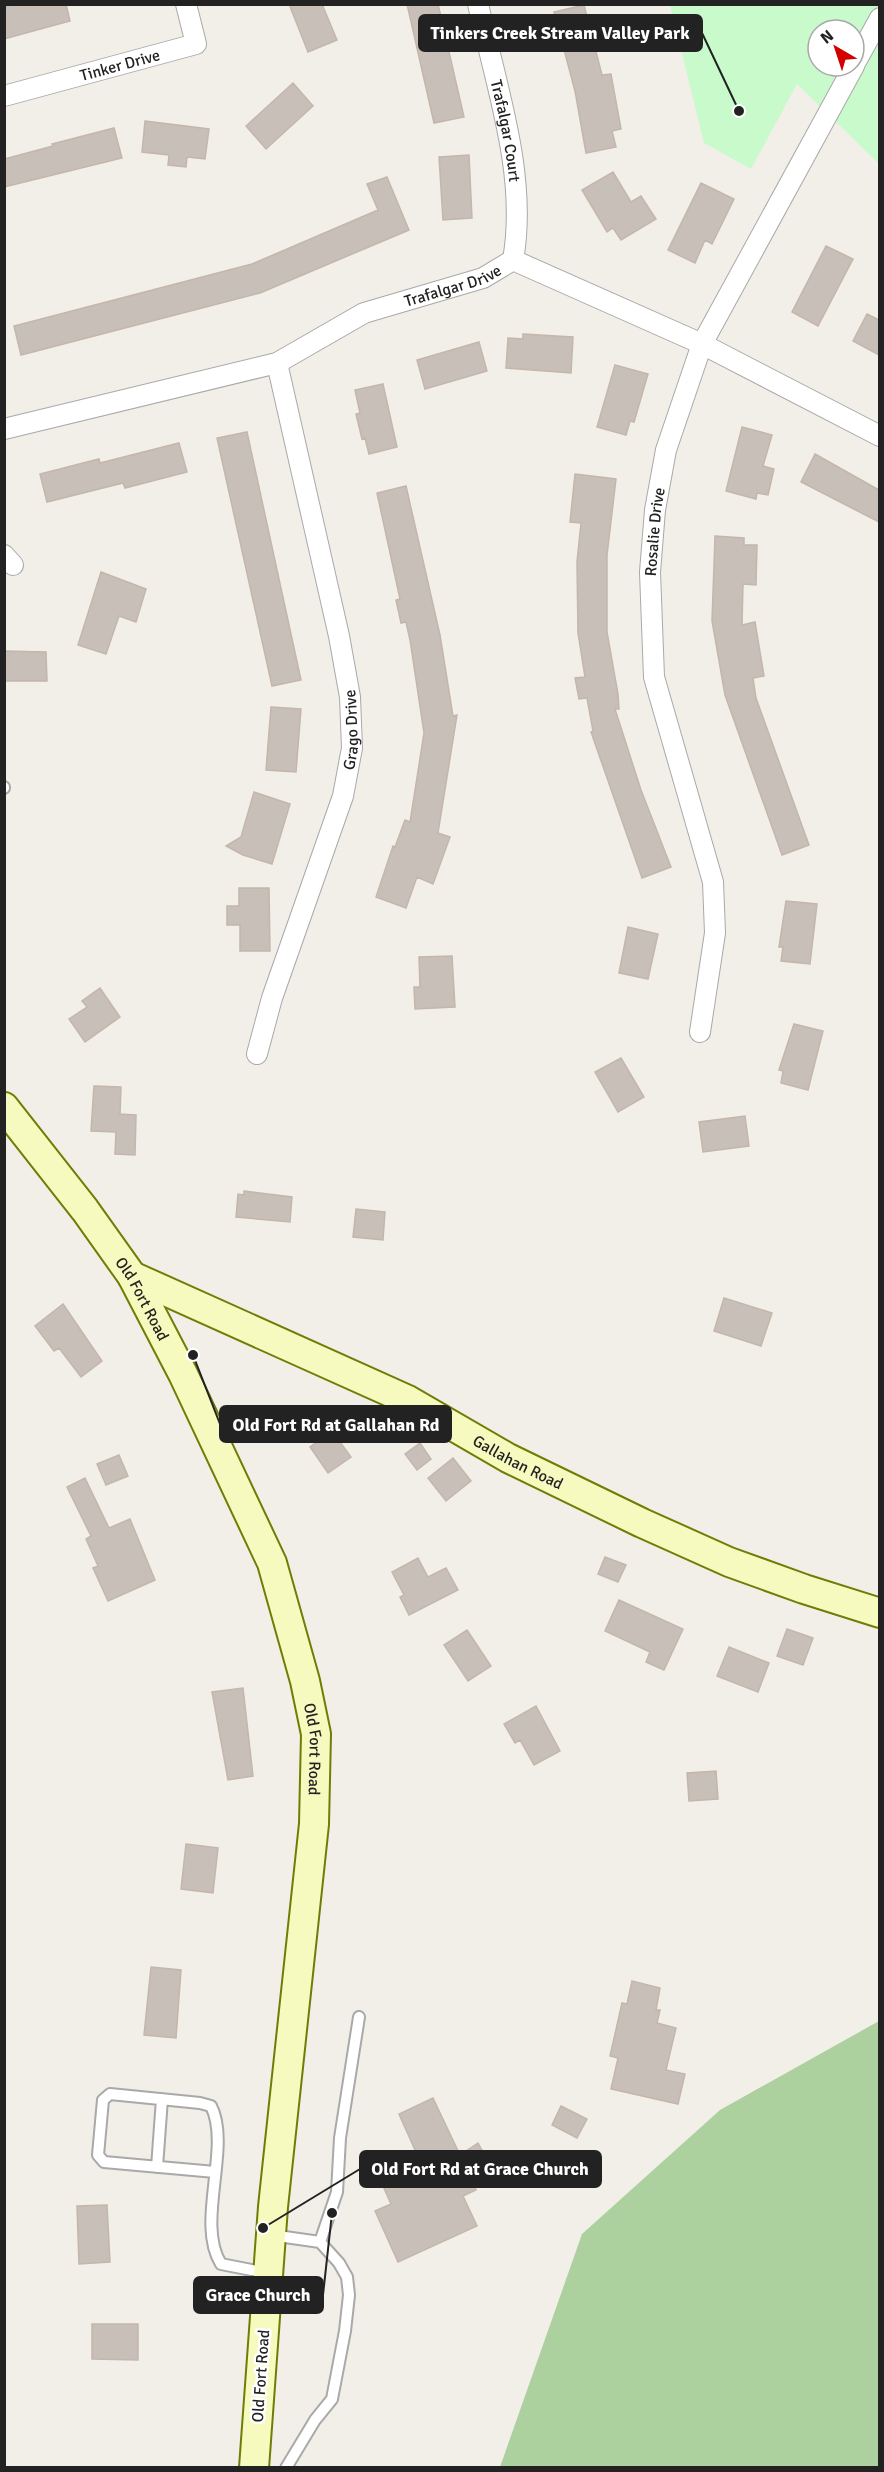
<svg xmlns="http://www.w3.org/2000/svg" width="884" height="2472" font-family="Signika,sans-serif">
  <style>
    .forest { fill: #add19e }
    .park { fill: #c8facc; fill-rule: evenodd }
    .building { fill: #c7bfb8; stroke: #c4b6ab; stroke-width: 1.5 }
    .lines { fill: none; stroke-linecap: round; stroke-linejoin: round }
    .lane-casing { stroke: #a9a9a9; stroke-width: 14 }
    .street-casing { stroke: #a9a9a9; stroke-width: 22 }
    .secondary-casing { stroke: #707d05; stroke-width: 32 }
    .lane { stroke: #fff; stroke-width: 10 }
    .street { stroke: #fff; stroke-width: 20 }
    .secondary { stroke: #f7fabf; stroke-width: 28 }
    .labels { text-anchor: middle; stroke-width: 5; stroke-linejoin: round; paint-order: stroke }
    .street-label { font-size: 16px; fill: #222; stroke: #fff }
    .leader { fill: none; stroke: #222; stroke-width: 2 }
    .callout-dot { fill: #222; stroke: #fff; stroke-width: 2 }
    .callout { fill: #222; stroke: #222; stroke-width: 2 }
    .callout-label { font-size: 18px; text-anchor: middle; font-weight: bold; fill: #fff }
  </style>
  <rect width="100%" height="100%" fill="#f2efe9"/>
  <path class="forest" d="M 879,2021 L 879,2467 L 500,2467 L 582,2234 L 720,2110 Z"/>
  <path class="park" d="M 670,5 L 879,5 L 879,164 L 797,84 L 751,169 L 704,143 ZM 818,30 L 854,30 L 854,66 L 818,66 Z"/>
  <path class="building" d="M 15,4 L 66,4 L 70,21 L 4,39 L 4,7 Z
    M 289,4 L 322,4 L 337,40 L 308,52 Z
    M 407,4 L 438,4 L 464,117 L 434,123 Z
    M 584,5 L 602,75 L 611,74 L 621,129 L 612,131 L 616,147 L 586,153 L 575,91 L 554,12 Z
    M 293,83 L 313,106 L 266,149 L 246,126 Z
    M 145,121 L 209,129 L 205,159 L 187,157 L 186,167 L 168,165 L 169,155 L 142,152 Z
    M 114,128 L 122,158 L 4,187 L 4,159 L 53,146 L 52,144 Z
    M 469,155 L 472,218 L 443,220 L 439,157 Z
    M 613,172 L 631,202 L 641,196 L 656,219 L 621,240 L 613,228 L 607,232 L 582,190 Z
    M 387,177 L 409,230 L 260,293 L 21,355 L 14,326 L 252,264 L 378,210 L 367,184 Z
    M 701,183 L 734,199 L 712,244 L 705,240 L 695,263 L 668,250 Z
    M 826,246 L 853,259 L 818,326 L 792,312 Z
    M 867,314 L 879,320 L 879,355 L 853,341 Z
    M 523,334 L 573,337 L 571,373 L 506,368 L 508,338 L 523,339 Z
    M 479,342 L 487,371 L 425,389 L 417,360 Z
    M 615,365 L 648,374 L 634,422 L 630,421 L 626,435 L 597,427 Z
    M 383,384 L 397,447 L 369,454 L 365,438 L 362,439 L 356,414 L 360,413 L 355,390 Z
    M 742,427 L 772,435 L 763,466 L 774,469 L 768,495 L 757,493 L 756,499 L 726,491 Z
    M 247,432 L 301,680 L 272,686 L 217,438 Z
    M 179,443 L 187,472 L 125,488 L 123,483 L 47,502 L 40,474 L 99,459 L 100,463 Z
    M 815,454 L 879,490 L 879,522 L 801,482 Z
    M 575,474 L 616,479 L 607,555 L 607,632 L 618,694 L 619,709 L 615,709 L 641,790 L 671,867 L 642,878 L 591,732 L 593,731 L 587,698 L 579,699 L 575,678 L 585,677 L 578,633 L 577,562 L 581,523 L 570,522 Z
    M 406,486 L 440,635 L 453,716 L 457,715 L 438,833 L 450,837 L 433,884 L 417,877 L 406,908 L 376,897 L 393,846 L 395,847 L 405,820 L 410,822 L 424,733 L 410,640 L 406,622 L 401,623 L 396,600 L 400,599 L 377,493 Z
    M 715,536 L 744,538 L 744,545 L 757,545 L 756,585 L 743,584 L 742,625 L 755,622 L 764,676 L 753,678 L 756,698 L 809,845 L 782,855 L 725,695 L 712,621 Z
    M 101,572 L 146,589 L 136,622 L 119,616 L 106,654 L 78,645 Z
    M 4,651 L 46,652 L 47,681 L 4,681 Z
    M 271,707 L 301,709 L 296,772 L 266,770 Z
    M 254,792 L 290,804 L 272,864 L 243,855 L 226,846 L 241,837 Z
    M 239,888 L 269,888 L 270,951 L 240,951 L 240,925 L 227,925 L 227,906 L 239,906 Z
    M 786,901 L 817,904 L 810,964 L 781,961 L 783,947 L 779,947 Z
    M 628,927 L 658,934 L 648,979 L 619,973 Z
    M 452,956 L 455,1007 L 415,1009 L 414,987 L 420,987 L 419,957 Z
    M 100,988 L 120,1017 L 85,1042 L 69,1019 L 87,1007 L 82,1001 Z
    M 794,1024 L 823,1031 L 808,1090 L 781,1083 L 783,1071 L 779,1070 Z
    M 621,1058 L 644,1097 L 618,1112 L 595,1072 Z
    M 94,1086 L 121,1087 L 120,1114 L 136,1115 L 135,1155 L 115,1154 L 116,1132 L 91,1131 Z
    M 745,1116 L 749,1146 L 703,1152 L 699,1122 Z
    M 244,1191 L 292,1197 L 290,1222 L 236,1217 L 238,1194 L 244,1195 Z
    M 356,1209 L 385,1212 L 383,1240 L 353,1237 Z
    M 724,1298 L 772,1313 L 761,1346 L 714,1331 Z
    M 63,1304 L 102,1361 L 81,1377 L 59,1348 L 54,1351 L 35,1326 Z
    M 332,1431 L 351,1457 L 328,1473 L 310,1447 Z
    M 420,1443 L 431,1459 L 417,1470 L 405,1454 Z
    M 119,1455 L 128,1476 L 106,1485 L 97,1464 Z
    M 453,1458 L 471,1481 L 446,1501 L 428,1478 Z
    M 85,1478 L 109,1528 L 130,1519 L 155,1580 L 108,1601 L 93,1568 L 98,1566 L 86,1539 L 91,1536 L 67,1487 Z
    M 605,1557 L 626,1565 L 618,1582 L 598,1574 Z
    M 418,1558 L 428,1577 L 446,1568 L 458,1590 L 409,1615 L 400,1597 L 404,1595 L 392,1572 Z
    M 619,1600 L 683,1629 L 664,1670 L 646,1662 L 650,1652 L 605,1631 Z
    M 787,1629 L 813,1638 L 803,1665 L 777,1656 Z
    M 467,1630 L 491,1666 L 468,1681 L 444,1645 Z
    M 729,1647 L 769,1663 L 758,1692 L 717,1676 Z
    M 243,1688 L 253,1776 L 228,1780 L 212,1692 Z
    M 536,1706 L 560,1751 L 534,1765 L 520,1740 L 515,1743 L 504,1724 Z
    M 716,1771 L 718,1799 L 689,1801 L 687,1773 Z
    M 186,1844 L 218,1848 L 213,1893 L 181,1889 Z
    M 151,1967 L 181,1970 L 176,2038 L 144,2035 Z
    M 632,1981 L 660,1988 L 656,2010 L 660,2010 L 657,2023 L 676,2028 L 666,2070 L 685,2074 L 678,2104 L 611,2089 L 618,2058 L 610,2056 L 622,2003 L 627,2004 Z
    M 433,2098 L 460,2155 L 478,2143 L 487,2159 L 468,2172 L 476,2190 L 463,2196 L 477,2226 L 398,2262 L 375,2211 L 391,2204 L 379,2177 L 383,2175 L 379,2167 L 415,2150 L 399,2114 Z
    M 561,2106 L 587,2119 L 577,2138 L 552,2125 Z
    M 107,2205 L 110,2262 L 79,2264 L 77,2206 Z
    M 92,2324 L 138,2324 L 138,2360 L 92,2359 Z"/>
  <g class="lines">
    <g class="lane-casing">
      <path id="lane" d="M 4,787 L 4,788
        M 157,2167 L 162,2099
        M 215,2172 L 104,2162 L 98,2155 L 103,2100 L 110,2094 L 200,2103 L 211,2106 C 232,2147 195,2223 221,2264 L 267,2273
        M 271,2235 L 320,2242 L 337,2192 L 340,2138 L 359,2017
        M 286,2468 L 315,2420 L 332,2399 L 345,2331 L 349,2295 L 347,2277 L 339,2263 L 320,2242"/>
    </g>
    <g class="street-casing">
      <g id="street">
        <path id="s1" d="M 478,4 C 496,86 528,176 513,260"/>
        <path d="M 854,65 L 880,18"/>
        <path id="s2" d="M 4,96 L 196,44 L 186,4"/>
        <path id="s3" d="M 4,429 L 277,363 L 364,313 L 483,278 L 513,260 L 702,344 L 880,436"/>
        <path d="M 4,555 L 13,565"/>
        <path id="s4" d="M 700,1032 L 715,933 L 713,882 L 654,677 L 650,572 L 655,510 L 666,450 L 702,344 L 854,66"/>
        <path id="s5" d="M 257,1054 L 272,998 L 343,796 L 352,748 L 350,697 L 339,636 L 277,363"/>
      </g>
    </g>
    <g class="secondary-casing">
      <g id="secondary">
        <path id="s6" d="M 4,1107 L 85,1210 L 132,1276 L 183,1374 L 272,1563 L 305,1681 L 316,1734 L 314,1824 L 273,2207 L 254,2468"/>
        <path id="s7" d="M 132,1276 L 408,1400 L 508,1458 L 642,1523 L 729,1562 L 804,1589 L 880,1613"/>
      </g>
    </g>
    <use href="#lane" class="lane"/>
    <use href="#street" class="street"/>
    <use href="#secondary" class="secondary"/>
  </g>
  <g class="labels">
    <g class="street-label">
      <text dy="6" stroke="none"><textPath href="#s2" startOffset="120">Tinker Drive</textPath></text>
      <text dy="6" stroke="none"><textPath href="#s1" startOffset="130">Trafalgar Court</textPath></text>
      <text dy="6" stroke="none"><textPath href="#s3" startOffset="474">Trafalgar Drive</textPath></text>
      <text dy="6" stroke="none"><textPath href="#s4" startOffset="510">Rosalie Drive</textPath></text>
      <text dy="6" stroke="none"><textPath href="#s5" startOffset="339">Grago Drive</textPath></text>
      <text dy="6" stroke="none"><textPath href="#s6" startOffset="237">Old Fort Road</textPath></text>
      <text dy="6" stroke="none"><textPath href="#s7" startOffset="429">Gallahan Road</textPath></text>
      <text dy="6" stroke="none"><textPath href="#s6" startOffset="723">Old Fort Road</textPath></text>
      <text transform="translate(260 2376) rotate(-86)" y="6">Old Fort Road</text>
    </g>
  </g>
  <path class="leader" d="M739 111L702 33M193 1355L220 1424M263 2228L360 2169M332 2213L323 2295"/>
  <g class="callout-dot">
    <circle cx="739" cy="111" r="6"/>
    <circle cx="193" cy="1355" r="6"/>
    <circle cx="263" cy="2228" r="6"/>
    <circle cx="332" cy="2213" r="6"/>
  </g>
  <g class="callout">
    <rect x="419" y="15" width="283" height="36" rx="6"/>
    <rect x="220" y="1406" width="231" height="36" rx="6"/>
    <rect x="360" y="2151" width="241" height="36" rx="6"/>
    <rect x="194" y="2277" width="129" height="36" rx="6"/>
  </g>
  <g class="callout-label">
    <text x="560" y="39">Tinkers Creek Stream Valley Park</text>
    <text x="336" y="1431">Old Fort Rd at Gallahan Rd</text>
    <text x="480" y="2175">Old Fort Rd at Grace Church</text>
    <text x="258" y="2301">Grace Church</text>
  </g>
  <rect width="884" height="2472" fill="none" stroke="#222222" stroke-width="12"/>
  <g transform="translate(836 48) rotate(321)"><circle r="28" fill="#ffffff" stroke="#a7a7a7" stroke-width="1.5"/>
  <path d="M0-4.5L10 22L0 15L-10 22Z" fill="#d40000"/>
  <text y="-9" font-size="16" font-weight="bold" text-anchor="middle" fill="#222222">N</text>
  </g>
</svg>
